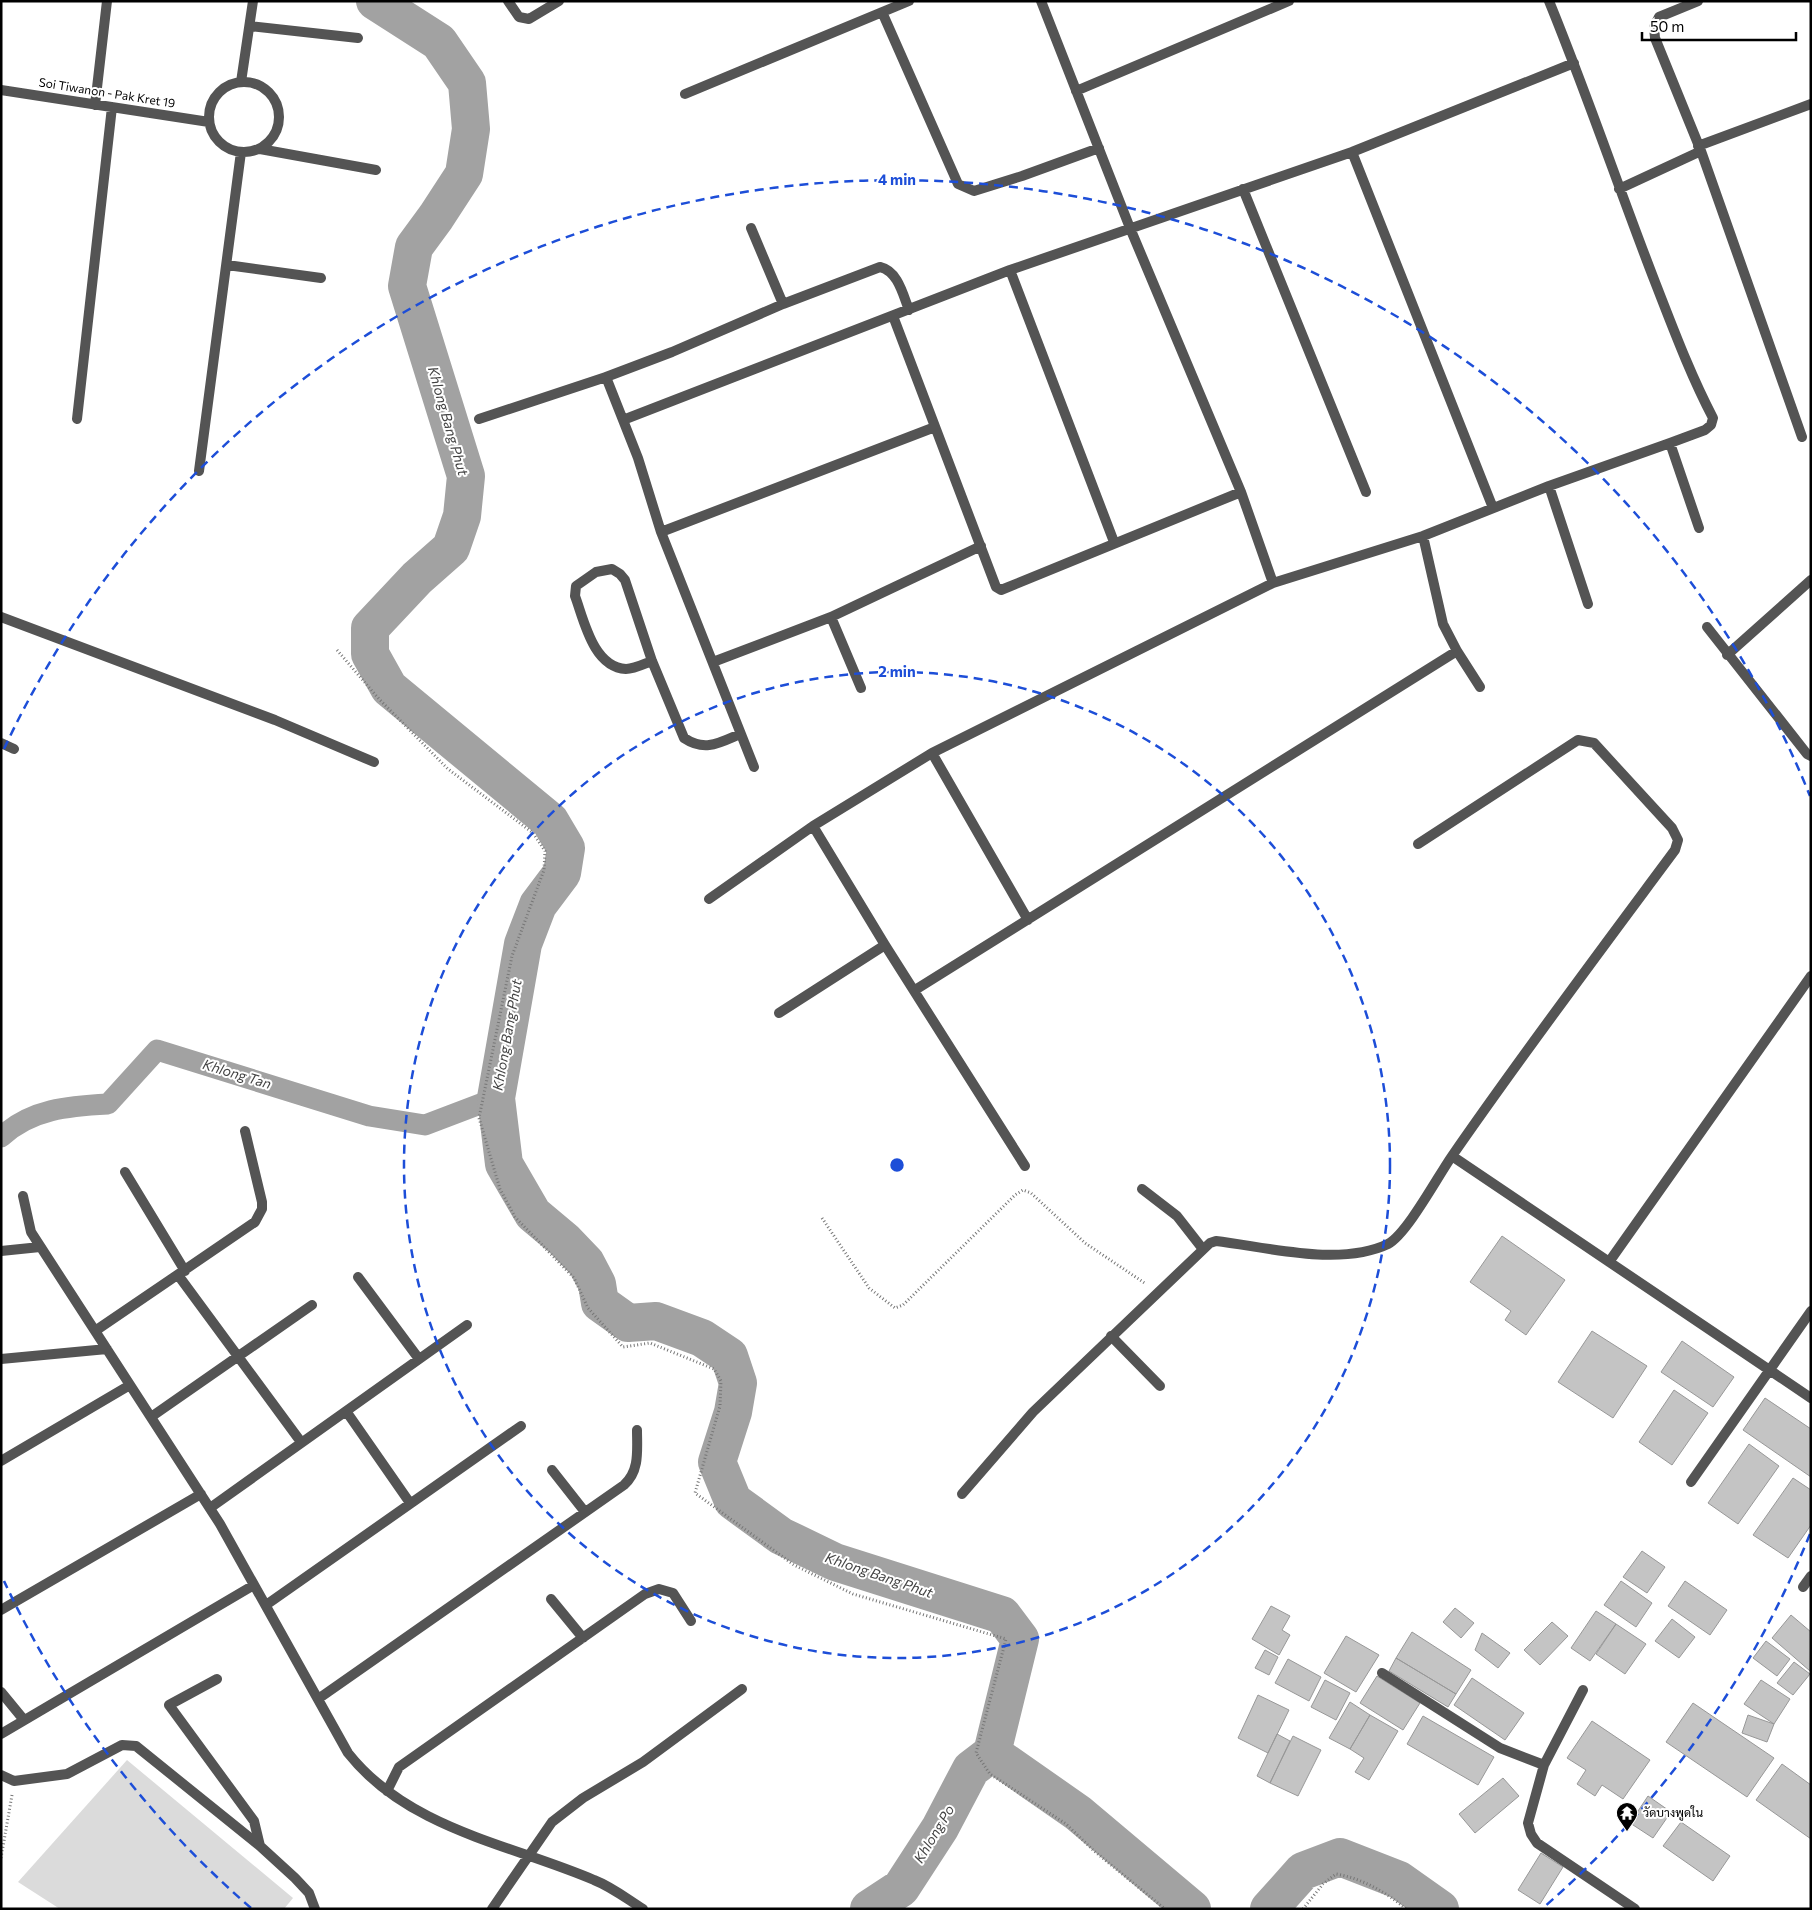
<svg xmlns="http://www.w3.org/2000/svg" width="1812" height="1910" font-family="Commissioner,Sarabun,sans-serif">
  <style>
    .green { fill: #dbdbdb }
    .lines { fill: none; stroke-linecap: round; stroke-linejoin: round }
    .canal { stroke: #a2a2a2; stroke-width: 21 }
    .river { stroke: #a2a2a2; stroke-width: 38 }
    .building { fill: #c4c4c4; stroke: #989898 }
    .path { stroke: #767676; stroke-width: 3; stroke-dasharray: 1 2.5; stroke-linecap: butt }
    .service { stroke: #545454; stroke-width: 10 }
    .minor { stroke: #545454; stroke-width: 10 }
    .ring { fill: none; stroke: #1d4ed8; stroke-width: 2.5; stroke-dasharray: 9 6 }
    .labels { text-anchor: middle; stroke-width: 4; stroke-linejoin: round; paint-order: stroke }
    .street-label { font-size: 12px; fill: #000; stroke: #fff }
    .poi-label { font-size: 12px; fill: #000; stroke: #fff; text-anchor: start }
    .water-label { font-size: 14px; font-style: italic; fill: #434343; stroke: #fff }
    .centre { fill: #1d4ed8; stroke: #fff; stroke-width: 2.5 }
    .ring-label { font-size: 15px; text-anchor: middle; font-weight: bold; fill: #1d4ed8; stroke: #fff; stroke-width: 4; stroke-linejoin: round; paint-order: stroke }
  </style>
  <rect width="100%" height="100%" fill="#fff"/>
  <path class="green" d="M 127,1760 L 293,1898 L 284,1909 L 60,1909 L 18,1882 Z"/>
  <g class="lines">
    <path class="canal" d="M 1,1137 C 31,1109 69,1106 108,1104 L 157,1050 L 369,1116 L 425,1125 L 496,1098"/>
    <path class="river" d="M 375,1 L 439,42 L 467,83 L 471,129 L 464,174 L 436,217 L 414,247 L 407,286 L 466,476 L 462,516 L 451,548 L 417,578 L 370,628 L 370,654 L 389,688 L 550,821 L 566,848 L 562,873 L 538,905 L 523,944 L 496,1098 L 504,1164 L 533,1214 L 564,1240 L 586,1263 L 597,1284 L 600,1303 L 628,1323 L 656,1321 L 702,1338 L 729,1356 L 738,1383 L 733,1412 L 717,1462 L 733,1501 L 781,1536 L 835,1562 L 1002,1615 L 1020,1639 L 992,1753 L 1078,1813 L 1192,1909
      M 869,1909 L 901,1888 L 940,1828 L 971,1769 L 992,1753
      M 1269,1909 L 1303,1871 L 1340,1857 L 1399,1880 L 1440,1909"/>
  </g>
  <path class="building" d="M 1502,1236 L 1565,1280 L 1526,1335 L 1505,1320 L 1511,1311 L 1470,1282 Z
    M 1592,1331 L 1647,1366 L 1613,1418 L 1558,1382 Z
    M 1682,1341 L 1734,1377 L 1713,1407 L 1661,1372 Z
    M 1674,1390 L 1708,1413 L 1672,1465 L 1639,1442 Z
    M 1765,1398 L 1811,1429 L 1811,1477 L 1743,1430 Z
    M 1749,1444 L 1779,1466 L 1738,1524 L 1708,1503 Z
    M 1793,1478 L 1811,1490 L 1811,1525 L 1788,1558 L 1753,1535 Z
    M 1642,1551 L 1665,1567 L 1647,1593 L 1623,1577 Z
    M 1621,1581 L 1652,1603 L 1636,1627 L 1604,1605 Z
    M 1685,1581 L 1727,1610 L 1710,1635 L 1668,1606 Z
    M 1271,1606 L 1290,1616 L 1282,1630 L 1290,1635 L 1279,1655 L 1252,1639 Z
    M 1455,1608 L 1474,1623 L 1461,1638 L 1443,1622 Z
    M 1596,1611 L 1616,1624 L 1590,1661 L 1571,1648 Z
    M 1791,1615 L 1811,1632 L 1810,1671 L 1772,1638 Z
    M 1672,1619 L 1695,1637 L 1679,1658 L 1655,1641 Z
    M 1552,1622 L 1568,1636 L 1540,1665 L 1524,1650 Z
    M 1616,1624 L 1646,1644 L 1625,1674 L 1596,1654 Z
    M 1412,1632 L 1471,1670 L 1456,1694 L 1396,1658 Z
    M 1482,1633 L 1510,1653 L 1498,1668 L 1475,1650 Z
    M 1346,1636 L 1379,1655 L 1356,1692 L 1324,1673 Z
    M 1766,1641 L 1790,1659 L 1777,1676 L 1753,1658 Z
    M 1265,1650 L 1278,1657 L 1269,1675 L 1255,1668 Z
    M 1396,1658 L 1456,1694 L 1448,1707 L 1389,1671 Z
    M 1288,1659 L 1321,1677 L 1309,1701 L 1275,1683 Z
    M 1794,1662 L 1810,1674 L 1793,1695 L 1777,1683 Z
    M 1377,1676 L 1420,1703 L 1403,1730 L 1360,1703 Z
    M 1472,1678 L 1524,1713 L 1505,1740 L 1454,1705 Z
    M 1325,1680 L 1350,1693 L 1336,1720 L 1311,1707 Z
    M 1761,1680 L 1790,1699 L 1774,1724 L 1744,1704 Z
    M 1258,1695 L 1289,1710 L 1268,1753 L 1238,1738 Z
    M 1350,1702 L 1370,1715 L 1350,1749 L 1329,1738 Z
    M 1693,1703 L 1774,1758 L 1747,1797 L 1666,1742 Z
    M 1370,1715 L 1398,1731 L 1369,1780 L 1355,1772 L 1364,1758 L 1350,1749 Z
    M 1748,1715 L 1774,1724 L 1767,1742 L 1742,1733 Z
    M 1423,1716 L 1494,1757 L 1478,1785 L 1407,1744 Z
    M 1592,1721 L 1650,1760 L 1623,1799 L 1602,1785 L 1595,1796 L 1577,1784 L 1586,1770 L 1567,1758 Z
    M 1277,1734 L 1290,1741 L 1270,1783 L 1257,1776 Z
    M 1293,1736 L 1321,1750 L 1298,1796 L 1270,1783 Z
    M 1782,1764 L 1811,1785 L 1811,1839 L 1756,1800 Z
    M 1503,1778 L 1519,1796 L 1475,1833 L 1459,1814 Z
    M 1648,1796 L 1671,1812 L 1653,1838 L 1630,1823 Z
    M 1681,1822 L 1730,1856 L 1713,1881 L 1663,1846 Z
    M 1541,1853 L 1563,1867 L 1540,1904 L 1518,1890 Z"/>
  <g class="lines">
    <path class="path" d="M 337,650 L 379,699 L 448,769 L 533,833 L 545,851 L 544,870 L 512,956 L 479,1118 L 500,1189 L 515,1217 L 574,1278 L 588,1308 L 623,1347 L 650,1343 L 714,1369 L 721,1381 L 720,1406 L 695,1493 L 794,1565 L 853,1594 L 1006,1639 L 976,1753 L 990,1774 L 1066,1824 L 1094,1851 L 1165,1909
      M 822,1218 L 869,1288 L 895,1308 L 903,1305 L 1015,1195 L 1023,1190 L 1031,1193 L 1085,1243 L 1146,1284
      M 1,1858 L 12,1795
      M 1303,1909 L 1323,1884 L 1336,1874 C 1361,1878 1386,1892 1406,1909"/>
    <path class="service" d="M 1142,1189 L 1177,1216 L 1202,1248
      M 1111,1336 L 1160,1386"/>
    <path class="minor" d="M 508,1 L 519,17 L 529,19 L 559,1
      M 1041,1 L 1130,228 L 1241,492 L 1273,583
      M 1698,1 L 1659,17 L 1654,27 L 1655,38 L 1701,151 L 1802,437
      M 882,12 L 958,184 L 974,191 L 1022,176 L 1099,148
      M 250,26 L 358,38
      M209 117a35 35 0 1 1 70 0a35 35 0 1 1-70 0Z
      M 241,82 L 253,1
      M 1,90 L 209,122
      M 1076,91 L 1289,1
      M 685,94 L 909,1
      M 95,105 L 107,1
      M 1698,146 L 1811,104
      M 260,149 L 376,170
      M 1352,152 L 1493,508
      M 1243,189 L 1366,492
      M 1619,189 L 1701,151
      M 751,228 L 783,304
      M 227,265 L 321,278
      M 1010,270 L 1114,542
      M 893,316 L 996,587 L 1001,590 L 1241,492
      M 606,377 L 638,458 L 661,532 L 754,767
      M 77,419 L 112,107
      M 479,419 L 606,377 L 672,352 L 783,304 L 880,267 C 898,271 903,295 909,310
      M 623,420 L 1010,270 L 1352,152 L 1574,63
      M 1670,443 L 1699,528
      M 199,471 L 241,152
      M 1549,486 L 1588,604
      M 661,532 L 935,427
      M 1,617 L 275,720 L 374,762
      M 831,617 L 861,688
      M 1707,627 L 1807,754 L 1811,756
      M 1457,651 L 1480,687
      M 1727,655 L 1811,580
      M 652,661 C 644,664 634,669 626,669 C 593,667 584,620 575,596 L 576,586 L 596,572 L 612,569 L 620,574 L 625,580 L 652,661 L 684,738 C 705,752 719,743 740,734
      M 713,662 L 831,617 L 981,546
      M 1,743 L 14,749
      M 932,753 L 1028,920
      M 813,826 L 885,945 L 1025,1166
      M 709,899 L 813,826 L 932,753 L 1273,583 L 1423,536 L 1549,486 L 1670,443 L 1705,430 L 1711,425 L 1713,418 C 1690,374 1673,328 1655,282 C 1619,189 1587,94 1549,1
      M 915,990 L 1457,651 L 1443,624 L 1423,536
      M 779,1013 L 885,945
      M 1452,1156 L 1811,1398
      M 125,1172 L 185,1271
      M 23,1196 L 31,1232 L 220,1524 L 348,1753 C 408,1829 510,1844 594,1880 C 612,1887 627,1899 643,1909
      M 1,1251 L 40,1247
      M 1609,1262 L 1811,976
      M 178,1275 L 301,1442
      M 358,1277 L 419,1359
      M 95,1331 L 255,1222 L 262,1209 L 262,1202 L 245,1131
      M 1,1359 L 107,1349
      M 346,1411 L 410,1503
      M 151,1417 L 312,1305
      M 1,1461 L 130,1385
      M 552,1470 L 585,1512
      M 1691,1482 L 1811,1311
      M 962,1494 L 1033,1412 L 1210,1243 L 1216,1241 C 1267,1247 1340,1267 1388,1244 C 1407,1234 1438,1176 1452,1156 C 1524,1052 1600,951 1675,850 L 1678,840 L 1672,828 L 1594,743 L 1578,740 L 1418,844
      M 210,1508 L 467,1325
      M 1803,1587 L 1811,1576
      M 551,1599 L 583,1638
      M 266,1605 L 521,1426
      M 1,1610 L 201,1494
      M 1382,1673 L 1500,1748 L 1544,1765
      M 217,1679 L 169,1705 L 254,1821 L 260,1846 L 295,1878 L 309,1893 L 315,1909
      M 1583,1690 L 1544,1765 L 1528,1823 L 1531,1834 L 1537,1843 L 1635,1909
      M 1,1692 L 24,1720
      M 318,1699 L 624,1485 C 640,1471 637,1450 637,1430
      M 1,1734 L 254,1585
      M 1,1775 L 14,1781 L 67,1774 L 122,1745 L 136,1746 L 260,1846
      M 387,1791 L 399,1767 L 645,1594 L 659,1589 L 673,1593 L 691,1621
      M 492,1909 L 552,1822 L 583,1798 L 643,1762 L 742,1689"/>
  </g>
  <g class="ring">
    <circle cx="897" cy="1165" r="493"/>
    <path d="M1810 1534A985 985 0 0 1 1543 1908M251 1908A985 985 0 0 1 4 1581M4 749A985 985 0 0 1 1810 796"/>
  </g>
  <defs>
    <g id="temple-pin" transform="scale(1.125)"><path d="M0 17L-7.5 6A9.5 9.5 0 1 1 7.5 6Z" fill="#000" stroke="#fff"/><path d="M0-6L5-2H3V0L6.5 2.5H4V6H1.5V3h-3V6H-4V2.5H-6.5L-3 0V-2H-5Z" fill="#fff"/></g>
  </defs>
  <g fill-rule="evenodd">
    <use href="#temple-pin" x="1627" y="1813"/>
  </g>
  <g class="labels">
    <g class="street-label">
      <text transform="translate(107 93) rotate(9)" y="4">Soi Tiwanon - Pak Kret 19</text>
    </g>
    <g class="poi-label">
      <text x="1643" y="1817">วัดบางพูดใน</text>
    </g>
    <g class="water-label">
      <text transform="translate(448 421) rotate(74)" y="5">Khlong Bang Phut</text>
      <text transform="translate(507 1035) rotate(-80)" y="5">Khlong Bang Phut</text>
      <text transform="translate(237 1074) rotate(17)" y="5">Khlong Tan</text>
      <text transform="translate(879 1575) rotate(19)" y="5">Khlong Bang Phut</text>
      <text transform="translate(934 1834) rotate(-59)" y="5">Khlong Po</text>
    </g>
  </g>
  <circle cx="897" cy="1165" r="8" class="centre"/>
  <g class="ring-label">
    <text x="897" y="185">4 min</text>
    <text x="897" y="677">2 min</text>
  </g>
  <rect width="1812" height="1910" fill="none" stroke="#000000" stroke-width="5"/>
  <path d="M1642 32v8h154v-8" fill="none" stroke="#000000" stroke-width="2.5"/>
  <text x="1650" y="32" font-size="15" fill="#000000" stroke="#ffffff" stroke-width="4" paint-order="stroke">50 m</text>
</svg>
